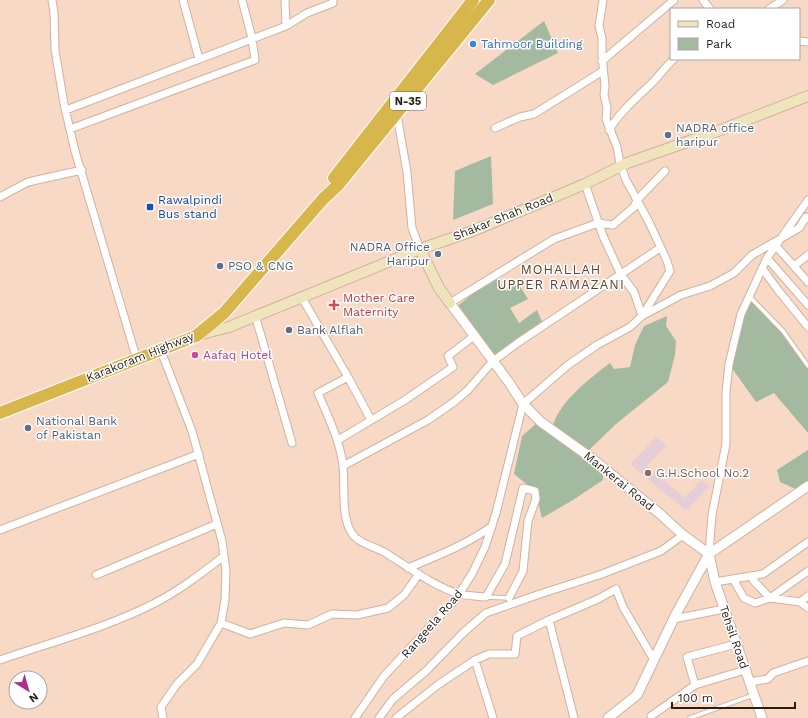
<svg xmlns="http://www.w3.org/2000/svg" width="808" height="718" font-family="'Work Sans',sans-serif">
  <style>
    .education { fill: #e6ced8 }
    .green { fill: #a3baa0 }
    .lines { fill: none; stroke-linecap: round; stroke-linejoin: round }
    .service-casing { stroke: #d0b29f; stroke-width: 5.5 }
    .minor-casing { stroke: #d0b29f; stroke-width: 9 }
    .tertiary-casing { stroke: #d0b29f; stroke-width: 11 }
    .secondary-casing { stroke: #d0b29f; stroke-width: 12 }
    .trunk-casing { stroke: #fff; stroke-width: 14 }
    .service { stroke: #fff; stroke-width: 3.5 }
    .minor { stroke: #fff; stroke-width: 7 }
    .tertiary { stroke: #fff; stroke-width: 9 }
    .secondary { stroke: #f0e4bc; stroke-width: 10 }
    .trunk { stroke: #d7b64c; stroke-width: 12 }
    .shop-dot { fill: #3f7fe0; stroke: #fff; stroke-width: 1.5 }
    .service-dot { fill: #5c6f8a; stroke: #fff; stroke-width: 1.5 }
    .transit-dot { fill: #1a4fb4; stroke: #fff; stroke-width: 1.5 }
    .health-dot { fill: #e0444e; stroke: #fff; stroke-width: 1.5 }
    .hotel-dot { fill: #d1479c; stroke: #fff; stroke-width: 1.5 }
    .education-dot { fill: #8d6e63; stroke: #fff; stroke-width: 1.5 }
    .labels { text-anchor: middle; stroke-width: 3; stroke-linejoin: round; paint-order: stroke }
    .shield { fill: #fff; stroke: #69625d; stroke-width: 1 }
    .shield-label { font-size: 11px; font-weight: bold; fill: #291e17 }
    .shop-label { font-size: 12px; fill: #366cbe; stroke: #fff; text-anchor: start }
    .service-label { font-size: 12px; fill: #4e5e75; stroke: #fff; text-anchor: start }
    .transit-label { font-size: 12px; fill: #164399; stroke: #fff; text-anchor: start }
    .street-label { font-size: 12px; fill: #291e17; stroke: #fff }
    .health-label { font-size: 12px; fill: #be3a42; stroke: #fff; text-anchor: start }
    .hotel-label { font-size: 12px; fill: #b23c85; stroke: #fff; text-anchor: start }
    .education-label { font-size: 12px; fill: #785e54; stroke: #fff; text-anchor: start }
    .neighbourhood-label { font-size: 13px; letter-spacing: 1px; fill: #5b4232; stroke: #fff }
  </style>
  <rect width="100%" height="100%" fill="#f8d9c5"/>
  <path class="education" d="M 656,437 L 667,445 L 647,466 L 685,498 L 701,480 L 710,486 L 686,511 L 630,464 Z"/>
  <path class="green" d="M 544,21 L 558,53 L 493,85 L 475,74 Z
    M 491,156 L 493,204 L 453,220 L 455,171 Z
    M 495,275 L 506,291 L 518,283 L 528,299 L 510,308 L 519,323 L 537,310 L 544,326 L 493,361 L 454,309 Z
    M 749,296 L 783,331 L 808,366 L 808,433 L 774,393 L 756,402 L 729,364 Z
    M 667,316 L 666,326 L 676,341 L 675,355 L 668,382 L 616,424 L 585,454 L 603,468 L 603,480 L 573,500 L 542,518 L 535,491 L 514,474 L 522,436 L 538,422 L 552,430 C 556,404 590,378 610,363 L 614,369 L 630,367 L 635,345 L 644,326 Z
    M 808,450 L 808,486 L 800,491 L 780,482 L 777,470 Z"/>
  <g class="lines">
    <g class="service-casing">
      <path id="service" d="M 749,296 L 783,331 L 808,366
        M 486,597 L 509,598
        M 690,718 L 753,695"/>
    </g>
    <g class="minor-casing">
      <path id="minor" d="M 52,0 L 54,13 L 55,50 L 64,104 L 75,151 L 137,360
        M 183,0 L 199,59
        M 285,0 L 286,26
        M 703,0 L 710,9
        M 769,9 L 783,0
        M 799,41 L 808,42
        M 602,61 L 674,0
        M 66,110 L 286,26 L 307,13 L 333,3 L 333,0
        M 397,115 L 407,172 L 412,228 L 420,249
        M 495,128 L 520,117 L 534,114 L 603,71
        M 70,129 L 255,60 L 252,38 L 242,0
        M 609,130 C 619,113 636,98 651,84 C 659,76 665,67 674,59
        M 585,184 L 603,236 L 621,275 L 634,292 L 642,316 L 681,295 L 710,286 L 734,273 L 752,255 L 799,228 L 806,217 L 808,218
        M 0,197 L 28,182 L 82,170
        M 776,246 L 808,282
        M 767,258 L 808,305
        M 794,266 L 808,255
        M 762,268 L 778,290 L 808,327
        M 302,298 L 348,377 L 371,420
        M 450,303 L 554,239 L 598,223 L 613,225 L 634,207 L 637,200 L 665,171
        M 255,315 L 292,443
        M 161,351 L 192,431 L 222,541 L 226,571 L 225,600 L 221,623
        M 348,377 L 318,393 C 328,417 340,440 343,466 C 345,484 341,516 351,532 C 358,544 374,546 384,552 C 407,566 433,586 459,594 C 467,596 478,596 486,597 L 505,564 L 523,488 L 535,491 L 536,499 L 528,521 L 523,571 L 509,598
        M 338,440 L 405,400 L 453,367 L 448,356 L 474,336
        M 343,466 L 428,420 L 454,402 L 468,390 L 493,361 L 519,342 L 660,248
        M 0,530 L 199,454
        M 709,554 L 712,515 L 726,444 L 726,392 L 729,364 L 741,314 L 767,258 L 808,200
        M 408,568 C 437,556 466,545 492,526
        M 96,575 L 217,524
        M 755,576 L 753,580 L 770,598 L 800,602
        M 733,579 L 744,598 L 755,603 L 770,598 L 808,571
        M 715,582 L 763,574 L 808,542
        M 808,596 L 800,602 L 808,608
        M 674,619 L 724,609
        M 549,620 L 598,599 L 616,589 L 623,607 L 654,660
        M 0,660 C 52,642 106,628 155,603 C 180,590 202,573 224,556
        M 475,660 L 489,654 L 515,654 L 517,636 L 549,620 L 574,718
        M 749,682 L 768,679 L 773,673 L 808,661
        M 695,685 L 687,657 L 736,644
        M 651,716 L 695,685 L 745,670
        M 163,718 L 161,707 L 177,684 L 197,664 L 221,623 L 250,634 L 284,623 L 308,625 L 332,614 L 357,615 L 388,608 L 404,595 L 419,574
        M 355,718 L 384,676 L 455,600 L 472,574 L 485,547 L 496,513 L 523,404 L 568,365 L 597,345 L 630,327 L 642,316 L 670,271 L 667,261 L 649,222 L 626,180 L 620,164 L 617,147 L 606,119 L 607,108 L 604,95 L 605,86 L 602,55 L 602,38 L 599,26 L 603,0
        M 379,718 L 393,699 L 426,671 L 464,632 L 486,613 L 540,594 L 602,574 L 661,551 L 683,535
        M 396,718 L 439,684 L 475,660 L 493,718"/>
    </g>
    <g class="tertiary-casing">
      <path id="tertiary" d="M 450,303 L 508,381 L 523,404 L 541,422 L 594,460 L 659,513 L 683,535 L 709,554
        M 709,554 L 715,582 L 762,718
        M 608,718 L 637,695 L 676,614 L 709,554 L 808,486"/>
    </g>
    <g class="secondary-casing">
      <path id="secondary" d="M 420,249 L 439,288 L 450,303
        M 198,335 L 229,327 L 420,249 L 473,231 L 585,184 L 627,163 L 718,131 L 808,96"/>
    </g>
    <g class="trunk-casing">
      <path id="trunk" d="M 334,178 L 473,0
        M 0,413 L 196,336 L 224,313 L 323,199 L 339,184 L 489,0"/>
    </g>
    <use href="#service" class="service"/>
    <use href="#minor" class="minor"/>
    <use href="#tertiary" class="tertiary"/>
    <use href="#secondary" class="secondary"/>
    <use href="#trunk" class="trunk"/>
  </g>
  <circle class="shop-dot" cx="473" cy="44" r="4"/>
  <g class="service-dot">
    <circle cx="668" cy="135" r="4"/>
    <circle cx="438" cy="254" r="4"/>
    <circle cx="220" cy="266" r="4"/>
    <circle cx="289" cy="330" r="4"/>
    <circle cx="28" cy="428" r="4"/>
  </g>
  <rect class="transit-dot" x="146" y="203" width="8" height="8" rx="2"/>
  <path class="health-dot" d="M332 299h4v4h4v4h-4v4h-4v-4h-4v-4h4z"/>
  <circle class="hotel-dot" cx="195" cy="355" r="4"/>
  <circle class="education-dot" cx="648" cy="473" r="4"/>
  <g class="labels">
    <rect class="shield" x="390" y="92" width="36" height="18" rx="3"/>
    <g class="shield-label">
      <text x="408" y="105">N-35</text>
    </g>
    <g class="shop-label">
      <text x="481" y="48">Tahmoor Building</text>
    </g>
    <g class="service-label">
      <text x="676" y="132">NADRA office<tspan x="676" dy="14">haripur</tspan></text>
      <text x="430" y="251" text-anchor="end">NADRA Office<tspan x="430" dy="14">Haripur</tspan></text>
      <text x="228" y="270">PSO &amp; CNG</text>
      <text x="297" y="334">Bank Alflah</text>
      <text x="36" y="425">National Bank<tspan x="36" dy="14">of Pakistan</tspan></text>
    </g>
    <g class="transit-label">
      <text x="158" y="204">Rawalpindi<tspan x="158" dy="14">Bus stand</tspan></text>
    </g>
    <g class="street-label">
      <text transform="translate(503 217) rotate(-22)" y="4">Shakar Shah Road</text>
      <text transform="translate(140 357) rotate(-22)" y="4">Karakoram Highway</text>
      <text transform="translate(619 481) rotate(39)" y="4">Mankerai Road</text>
      <text transform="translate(432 624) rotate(-49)" y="4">Rangeela Road</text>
      <text transform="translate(734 637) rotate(71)" y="4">Tehsil Road</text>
    </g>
    <g class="health-label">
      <text x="343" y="302">Mother Care<tspan x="343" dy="14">Maternity</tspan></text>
    </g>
    <g class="hotel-label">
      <text x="203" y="359">Aafaq Hotel</text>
    </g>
    <g class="education-label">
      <text x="656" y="477">G.H.School No.2</text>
    </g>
    <g class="neighbourhood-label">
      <text x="561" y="274">MOHALLAH<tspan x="561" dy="15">UPPER RAMAZANI</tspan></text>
    </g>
  </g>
  <rect x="670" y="8" width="130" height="52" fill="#ffffff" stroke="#a9a5a2"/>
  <rect x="678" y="21" width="20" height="6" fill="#f0e4bc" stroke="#a9a5a2"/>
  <text x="706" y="28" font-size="12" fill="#291e17">Road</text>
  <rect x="678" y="38" width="20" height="12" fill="#a3baa0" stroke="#a9a5a2"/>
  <text x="706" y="48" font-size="12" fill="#291e17">Park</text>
  <g transform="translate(28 690) rotate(143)"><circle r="19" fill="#ffffff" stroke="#a9a5a2"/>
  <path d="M0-3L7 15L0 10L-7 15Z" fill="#a93187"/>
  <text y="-6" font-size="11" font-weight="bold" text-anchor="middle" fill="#291e17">N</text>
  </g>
  <path d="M672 702v6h123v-6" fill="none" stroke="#291e17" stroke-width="2"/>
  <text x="678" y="702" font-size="12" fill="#291e17" stroke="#ffffff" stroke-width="3" paint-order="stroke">100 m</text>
</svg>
